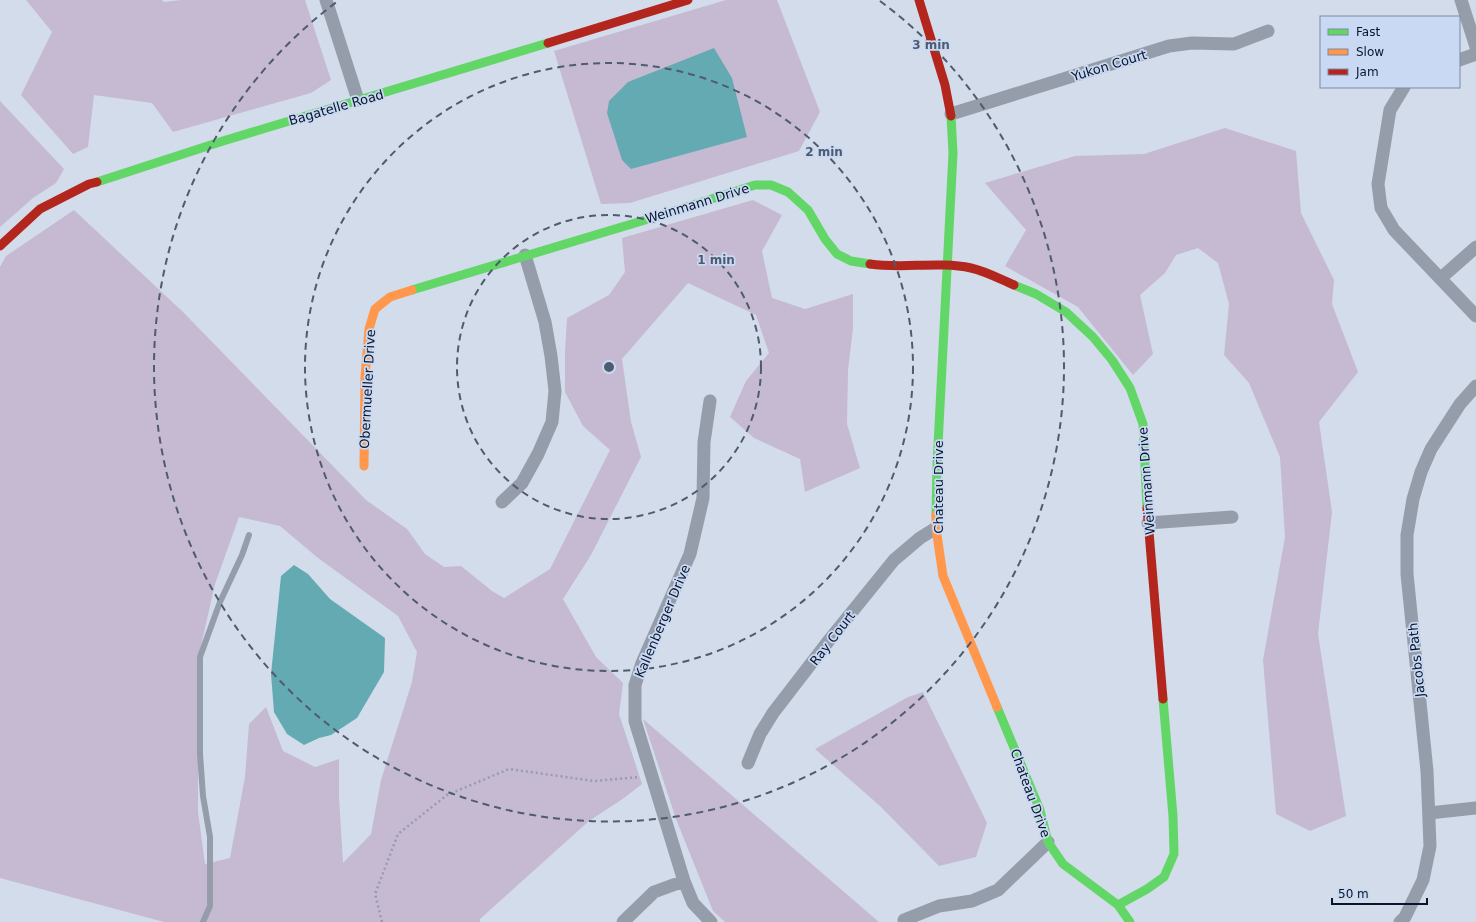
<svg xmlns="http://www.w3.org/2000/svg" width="1476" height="922" font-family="'DejaVu Sans',sans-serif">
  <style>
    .green { fill: #c5bad2; fill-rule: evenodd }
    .water { fill: #64aab2 }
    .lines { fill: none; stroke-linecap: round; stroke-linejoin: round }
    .path { stroke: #969da9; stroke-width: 2.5; stroke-dasharray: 2 3; stroke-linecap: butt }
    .lane { stroke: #959dab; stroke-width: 6 }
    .street { stroke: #959dab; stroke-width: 13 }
    .fast { stroke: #63d668; stroke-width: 9 }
    .slow { stroke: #ff974d; stroke-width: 9 }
    .jam { stroke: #b3261e; stroke-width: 9 }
    .ring { fill: none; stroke: #4f5b6e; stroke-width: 2; stroke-dasharray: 7 5 }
    .labels { text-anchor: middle; stroke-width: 3.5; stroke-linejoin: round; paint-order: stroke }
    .street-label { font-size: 13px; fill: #08152b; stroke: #cad9f3 }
    .centre { fill: #4f5b6e; stroke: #cad9f3; stroke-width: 2 }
    .ring-label { font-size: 12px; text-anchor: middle; font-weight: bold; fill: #4f5b6e; stroke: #cad9f3; stroke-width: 3.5; stroke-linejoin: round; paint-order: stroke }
  </style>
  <rect width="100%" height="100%" fill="#d3dcea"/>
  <path class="green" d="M 26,0 L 162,0 L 164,2 L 181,0 L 305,0 L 331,80 L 311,93 L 173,132 L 152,103 L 94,95 L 88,147 L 73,154 L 21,95 L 52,32 Z
    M 726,0 L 777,0 L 820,112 L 799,151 L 630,203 L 601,204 L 554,51 Z
    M 0,101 L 64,169 L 56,183 L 33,198 L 0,227 Z
    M 1225,128 L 1296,151 L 1301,213 L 1334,280 L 1332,304 L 1358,372 L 1319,422 L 1332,512 L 1318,634 L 1346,816 L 1310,831 L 1276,814 L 1263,660 L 1285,537 L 1280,457 L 1249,383 L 1224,355 L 1229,304 L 1218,263 L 1198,248 L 1176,255 L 1165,273 L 1140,295 L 1153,354 L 1133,375 L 1078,307 L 1005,266 L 1026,230 L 985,183 L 1075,156 L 1144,154 Z
    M 753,200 L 782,215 L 762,251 L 772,298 L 805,309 L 853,294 L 853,328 L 848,370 L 847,424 L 860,468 L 805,492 L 800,459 L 754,438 L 730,417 L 746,381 L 769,353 L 756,315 L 688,283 L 622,359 L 631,422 L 641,457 L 591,555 L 563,599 L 596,657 L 623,683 L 619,714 L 642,784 L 624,798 L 589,821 L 480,919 L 480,922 L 164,922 L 0,878 L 0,267 L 6,256 L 74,210 L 183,312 L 366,500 L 407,529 L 425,554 L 444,567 L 461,566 L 492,591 L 504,598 L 550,569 L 610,450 L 583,426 L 565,392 L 565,351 L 567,318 L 609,295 L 625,272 L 622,238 ZM 239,517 L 280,526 L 318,558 L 398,616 L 417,652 L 412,682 L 381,780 L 371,834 L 343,863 L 339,797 L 339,759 L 315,767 L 283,751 L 266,707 L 249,724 L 245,777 L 230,858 L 205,864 L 198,812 L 198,659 L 215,584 Z
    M 923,692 L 987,823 L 976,857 L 939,866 L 880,806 L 815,749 L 908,697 Z
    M 643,719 L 879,922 L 725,922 L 713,911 L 676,819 Z"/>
  <path class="water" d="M 714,48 L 732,78 L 747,137 L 631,169 L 622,160 L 607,113 L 609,101 L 628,82 Z
    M 294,565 L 308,574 L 330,599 L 385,638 L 384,672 L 357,718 L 331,735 L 319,738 L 304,745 L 287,734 L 274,712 L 271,674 L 281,576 Z"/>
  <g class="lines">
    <path class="path" d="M 382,922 L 375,894 L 398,834 L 447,795 L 509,769 L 594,781 L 640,777"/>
    <path class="lane" d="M 203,922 L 210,906 L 210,837 L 203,796 L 200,754 L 200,657 L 220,602 L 242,555 L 249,535"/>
    <path class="street" d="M 326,0 L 358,100
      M 1461,0 L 1476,47
      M 1459,60 L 1476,54
      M 1404,87 L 1390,110 L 1378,184 L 1381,208 L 1394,230 L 1476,316
      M 951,114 L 1169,46 L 1192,43 L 1234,44 L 1268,31
      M 1441,278 L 1476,247
      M 502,502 L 522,483 L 538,454 L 552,422 L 555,391 L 551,356 L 545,322 L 525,255
      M 1148,523 L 1232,517
      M 748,763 L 760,734 L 773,713 L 830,639 L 894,560 L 920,538 L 936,528
      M 1429,813 L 1476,808
      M 684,881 L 693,903 L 711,922
      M 904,920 L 939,906 L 972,901 L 998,890 L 1048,842
      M 623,922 L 654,892 L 684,881 L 635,721 L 635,685 L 642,663 L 690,554 L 703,498 L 704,442 L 710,401
      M 1400,922 L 1405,917 L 1423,880 L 1430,846 L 1427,771 L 1407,574 L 1407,535 L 1413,499 L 1421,472 L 1431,449 L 1460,404 L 1476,386"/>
    <path class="fast" d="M 97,182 L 223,141 L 548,43
      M 1014,285 L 1036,294 L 1066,312 L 1093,337 L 1112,360 L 1130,388 L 1143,424 L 1147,508
      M 412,290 L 665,214 L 755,185 L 771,185 L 788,192 L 808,210 L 825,239 L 837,254 L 851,261 L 870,264
      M 936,515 L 937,465 L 953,153 L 951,116
      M 997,707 L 1040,810 L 1048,842 L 1063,864 L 1118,905 L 1130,922
      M 1118,905 L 1147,889 L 1164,877 L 1174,854 L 1173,816 L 1163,699"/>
    <path class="slow" d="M 364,466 L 365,377 L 369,329 L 375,309 L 390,297 L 412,290
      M 936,515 L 936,528 L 943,576 L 997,707"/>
    <path class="jam" d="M 919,0 L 945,85 L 951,116
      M 548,43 L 688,0
      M 0,246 L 40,209 L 89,184 L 97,182
      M 870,264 C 903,269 938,261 971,268 C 985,271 1000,279 1014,285
      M 1147,508 L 1163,699"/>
  </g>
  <g class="ring">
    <circle cx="609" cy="367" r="152"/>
    <circle cx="609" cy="367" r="304"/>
    <path d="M880 1A455 455 0 1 1 338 1"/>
  </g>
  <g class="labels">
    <g class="street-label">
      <text transform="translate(1109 65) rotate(-17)" y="5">Yukon Court</text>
      <text transform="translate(336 107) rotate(-16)" y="5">Bagatelle Road</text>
      <text transform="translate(697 203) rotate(-17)" y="5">Weinmann Drive</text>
      <text transform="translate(367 389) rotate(-87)" y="5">Obermueller Drive</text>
      <text transform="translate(1146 481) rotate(-94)" y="5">Weinmann Drive</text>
      <text transform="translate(938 487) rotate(-90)" y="5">Chateau Drive</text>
      <text transform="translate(662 621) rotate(-67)" y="5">Kallenberger Drive</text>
      <text transform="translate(832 638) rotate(-52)" y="5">Ray Court</text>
      <text transform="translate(1416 660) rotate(-96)" y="5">Jacobs Path</text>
      <text transform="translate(1031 793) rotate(70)" y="5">Chateau Drive</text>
    </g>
  </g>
  <circle cx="609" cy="367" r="6" class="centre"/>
  <g class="ring-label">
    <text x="931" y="49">3 min</text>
    <text x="824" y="156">2 min</text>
    <text x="716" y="264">1 min</text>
  </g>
  <rect x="1320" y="16" width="140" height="72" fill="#cad9f3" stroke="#7c8ba3"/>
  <rect x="1328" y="29" width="20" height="6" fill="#63d668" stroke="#7c8ba3"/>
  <text x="1356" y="36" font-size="12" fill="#08152b">Fast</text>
  <rect x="1328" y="49" width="20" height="6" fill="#ff974d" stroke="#7c8ba3"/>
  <text x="1356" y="56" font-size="12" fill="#08152b">Slow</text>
  <rect x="1328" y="69" width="20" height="6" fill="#b3261e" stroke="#7c8ba3"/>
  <text x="1356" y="76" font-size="12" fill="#08152b">Jam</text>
  <path d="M1332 898v6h95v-6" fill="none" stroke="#08152b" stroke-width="2"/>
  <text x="1338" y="898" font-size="12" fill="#08152b" stroke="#cad9f3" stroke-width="3" paint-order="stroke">50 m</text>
</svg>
